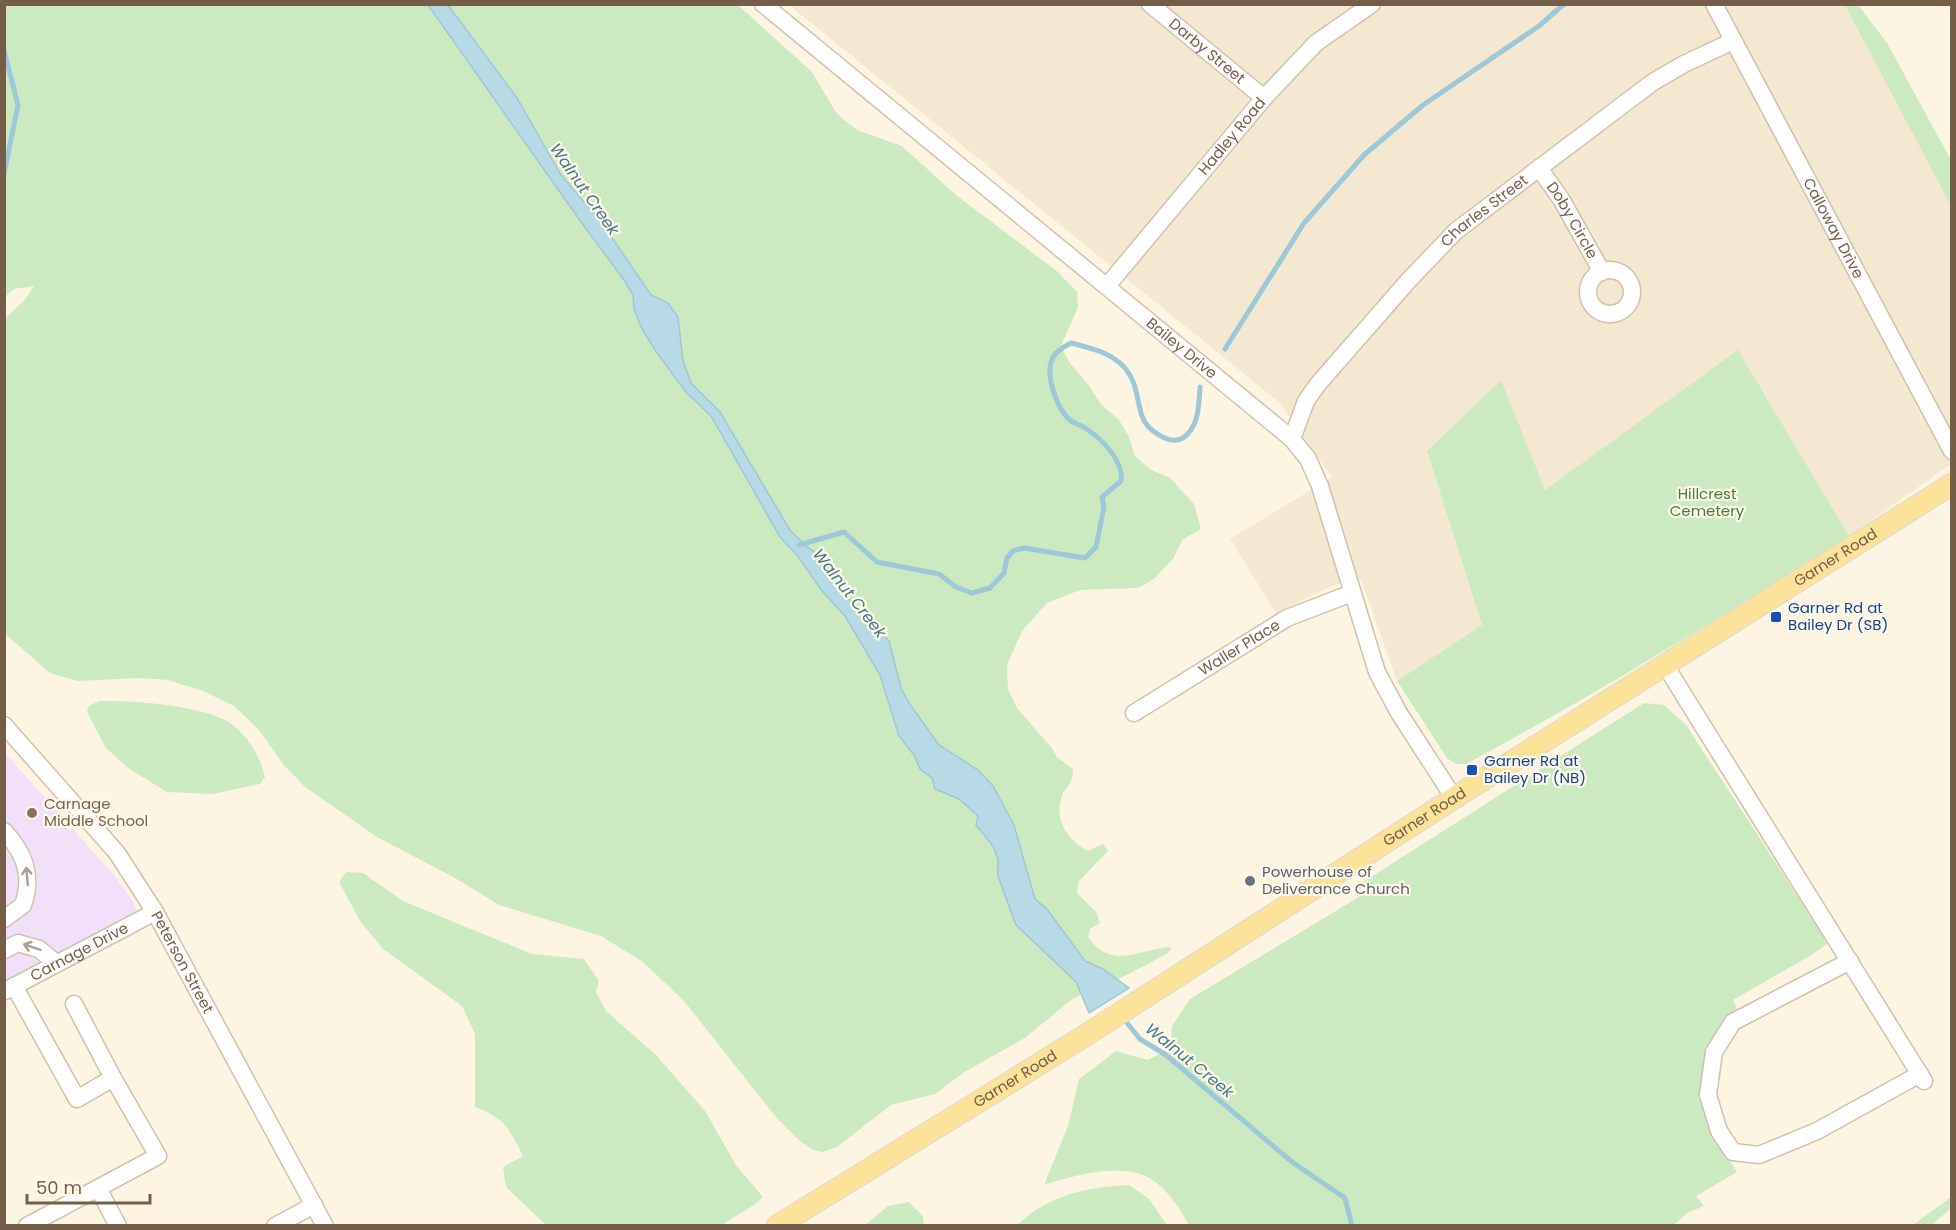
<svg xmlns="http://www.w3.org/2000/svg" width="1956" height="1230" font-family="Poppins,sans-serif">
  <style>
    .residential { fill: #f4e8d0 }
    .education { fill: #f2dff9 }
    .green { fill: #cceac0 }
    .water { fill: #b6dae6; stroke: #9cc8d8; stroke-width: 1.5 }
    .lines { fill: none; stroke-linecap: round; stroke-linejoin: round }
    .stream { stroke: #9cc8d8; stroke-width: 5 }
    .minor-casing { stroke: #d0c0ac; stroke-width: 19 }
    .major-casing { stroke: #ded8d3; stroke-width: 23 }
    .minor { stroke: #fff; stroke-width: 16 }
    .major { stroke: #fde399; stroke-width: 21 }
    .oneway { stroke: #ac9e91 }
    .transit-dot { fill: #1a4fb4; stroke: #fff9e8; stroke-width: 2 }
    .education-dot { fill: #8d6e63; stroke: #fff9e8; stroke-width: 2 }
    .worship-dot { fill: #6b7280; stroke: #fff9e8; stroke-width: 2 }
    .labels { text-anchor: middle; stroke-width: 4.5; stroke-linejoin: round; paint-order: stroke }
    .street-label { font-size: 15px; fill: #755d48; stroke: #fff9e8 }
    .park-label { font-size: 15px; fill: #4a7b40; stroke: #fff9e8 }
    .transit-label { font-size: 15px; fill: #164399; stroke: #fff9e8; text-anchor: start }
    .education-label { font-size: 15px; fill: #785e54; stroke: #fff9e8; text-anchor: start }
    .worship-label { font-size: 15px; fill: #5b616d; stroke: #fff9e8; text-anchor: start }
    .water-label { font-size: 16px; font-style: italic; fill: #447a90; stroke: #fff9e8 }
  </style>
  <rect width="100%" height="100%" fill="#fdf5e2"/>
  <path class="residential" d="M 789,5 L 1857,5 L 1951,177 L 1951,464 L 1849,536 L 1738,351 L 1545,490 L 1500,381 L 1427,451 L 1482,625 L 1397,681 L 1361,579 L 1334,585 L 1276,613 L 1230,539 L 1332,477 L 1280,403 Z"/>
  <path class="education" d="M 4,752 L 113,874 L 134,903 L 136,910 L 133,918 L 4,984 Z"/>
  <path class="green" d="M 4,5 L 738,5 L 812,72 L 837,114 L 857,130 L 902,146 L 956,195 L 1058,272 L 1077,292 L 1078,307 L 1061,346 L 1069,362 L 1087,383 L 1101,404 L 1119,420 L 1129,437 L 1135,456 L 1150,469 L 1170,478 L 1194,504 L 1201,529 L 1182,540 L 1173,559 L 1154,579 L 1138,588 L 1080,590 L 1047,603 L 1022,631 L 1007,665 L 1008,689 L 1017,708 L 1051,747 L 1057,757 L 1073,769 C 1072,789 1065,785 1061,799 C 1054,821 1070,842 1088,851 L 1103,844 L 1108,851 L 1079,881 L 1077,893 L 1096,912 L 1100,923 L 1090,929 L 1088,937 C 1113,972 1139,948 1172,947 L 1168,953 L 1129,974 L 1072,999 L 1025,1038 L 966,1071 L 935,1094 L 891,1105 L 837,1147 L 823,1152 L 813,1150 L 801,1142 L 775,1116 L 684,1001 L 643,962 L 601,936 L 499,905 L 455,878 L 377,837 L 305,787 L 283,764 L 259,730 L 234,706 L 203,691 L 168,680 L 140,678 L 77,681 L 50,673 L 4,633 L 5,318 L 24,301 L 34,286 L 14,289 L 5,297 Z
    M 1845,5 L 1858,5 L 1887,43 L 1951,160 L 1951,206 Z
    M 1738,350 L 1849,536 C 1723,616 1597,694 1466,764 L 1456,764 L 1447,758 L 1397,681 L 1482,625 L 1427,451 L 1501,380 L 1545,490 Z
    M 99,701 C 132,700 198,705 227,721 C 247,733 260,756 265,777 L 260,784 L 213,794 L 167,792 L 128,768 L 106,748 L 87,712 L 89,706 Z
    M 1644,703 L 1664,705 L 1686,725 L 1828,943 L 1813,954 L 1733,1000 L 1738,1011 C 1709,1034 1698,1074 1704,1111 C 1706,1124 1729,1159 1737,1172 L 1696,1196 L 1704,1206 L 1687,1213 L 1674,1225 L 1189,1225 C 1179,1208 1167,1187 1147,1177 C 1119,1163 1072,1176 1044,1185 L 1068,1126 L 1079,1079 L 1116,1051 L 1148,1060 L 1171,1047 L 1172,1026 L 1190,999 L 1367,892 L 1363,882 Z
    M 346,872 L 363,873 L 403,901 L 532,954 L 584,959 L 599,981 L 596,992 L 606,1011 L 656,1055 L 705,1111 L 736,1165 L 763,1197 C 752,1209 735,1215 722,1225 L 546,1225 L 506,1187 L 503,1167 L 523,1156 C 510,1130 504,1117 475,1107 L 475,1034 L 462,1006 L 383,949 L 360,921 L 339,882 Z
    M 1129,1185 L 1149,1199 L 1167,1225 L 1017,1225 C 1049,1195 1086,1187 1129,1185 Z
    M 1951,1197 L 1951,1208 L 1932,1225 L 1913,1225 Z
    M 909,1202 L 923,1216 L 924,1225 L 865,1225 L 888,1206 Z"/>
  <path class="water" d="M 428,5 L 448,5 L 517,98 L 561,175 L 602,223 L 651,295 L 668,303 L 678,317 L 683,361 L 691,383 L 720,412 L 790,530 L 807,547 L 821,556 L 845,595 L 889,641 L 901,688 L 909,703 L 939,745 L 978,770 L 993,786 L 1014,825 L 1035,899 L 1047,909 L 1085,961 L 1103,969 L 1129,988 L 1089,1013 L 1076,982 L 1016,925 L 998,876 L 998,859 L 993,846 L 976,825 L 978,816 L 959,799 L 935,789 L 932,778 L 920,769 L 914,755 L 899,736 L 880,675 L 845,616 L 822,591 L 797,555 L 780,537 L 711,416 L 685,391 L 655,350 L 642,329 L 634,309 L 633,295 L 624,280 L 581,222 Z"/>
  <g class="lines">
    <path class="stream" d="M 4,50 L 18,105 L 4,174
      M 1225,349 L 1304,223 L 1364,155 L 1423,105 L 1539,26 L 1564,4
      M 799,545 L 844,532 L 877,562 L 939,574 L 956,587 L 972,593 L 990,588 L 1004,573 L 1007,558 L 1013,551 L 1024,548 L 1085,558 L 1096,547 L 1104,507 L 1102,497 L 1121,481 C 1124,462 1103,440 1088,430 C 1083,426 1076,424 1071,421 C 1057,410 1044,374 1053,357 C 1057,350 1064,347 1071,343 C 1090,348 1111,352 1125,368 C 1138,384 1136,398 1142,416 C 1146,429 1169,446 1183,438 C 1199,427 1199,404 1200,387
      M 1123,1018 L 1140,1039 L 1166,1055 L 1292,1162 L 1345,1198 L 1352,1226"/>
    <g class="minor-casing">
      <g id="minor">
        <path id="s1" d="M 763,4 L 1292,439 L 1308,459 L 1320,486 L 1377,672 L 1399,713 L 1454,798"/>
        <path id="s2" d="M 1150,4 L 1264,98"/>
        <path id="s3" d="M 1714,4 L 1952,451"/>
        <path id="s4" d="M 1539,168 L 1561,199 L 1602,272"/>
        <circle cx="1610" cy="292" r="22"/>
        <path id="s5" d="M 1107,286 L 1264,98 L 1298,62 L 1316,43 L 1372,4"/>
        <path id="s6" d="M 1292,439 L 1306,401 L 1318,384 L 1409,280 L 1456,231 L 1653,82 L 1684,64 L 1733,41"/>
        <path d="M 1665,665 L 1924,1081"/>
        <path id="s7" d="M 1134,713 L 1287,618 L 1352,593"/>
        <path id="s8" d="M 4,725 L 117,853 L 155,912 L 325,1226"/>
        <path d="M 4,831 C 25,853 33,876 23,905 L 4,919"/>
        <path d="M 4,950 L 18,943 L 39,949 L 57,964"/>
        <path d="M 1850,961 L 1733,1022 L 1714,1052 L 1708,1095 L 1719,1131 L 1733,1152 L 1759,1155 L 1817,1131 L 1920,1074"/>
        <path d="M 14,986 L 77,1099 L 113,1078 L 158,1156 L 27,1226"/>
        <path id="s9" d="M 5,991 L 155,912"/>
        <path d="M 74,1004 L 113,1078"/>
        <path d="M 98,1188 L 118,1226"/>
        <path d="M 275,1226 L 314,1205"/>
      </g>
    </g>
    <g class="major-casing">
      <g id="major">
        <path id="s10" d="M 777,1226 L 1083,1037 L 1454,798 L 1952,484"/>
      </g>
    </g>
    <use href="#minor" class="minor"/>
    <use href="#major" class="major"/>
  </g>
  <defs><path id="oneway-shaft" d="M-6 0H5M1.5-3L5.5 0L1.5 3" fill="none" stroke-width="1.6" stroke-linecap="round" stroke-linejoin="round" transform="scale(1.5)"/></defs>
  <g class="oneway">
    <use href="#oneway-shaft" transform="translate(27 876) rotate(-95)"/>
    <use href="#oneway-shaft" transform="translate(32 947) rotate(-161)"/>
  </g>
  <g class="transit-dot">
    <rect x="1770" y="611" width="12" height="12" rx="3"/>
    <rect x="1466" y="764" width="12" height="12" rx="3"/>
  </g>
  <circle class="education-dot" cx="32" cy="813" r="6"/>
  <circle class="worship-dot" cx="1250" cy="881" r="6"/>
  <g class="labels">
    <g class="street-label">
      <text dy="5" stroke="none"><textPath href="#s2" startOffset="74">Darby Street</textPath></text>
      <text dy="5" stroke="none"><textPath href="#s5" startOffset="195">Hadley Road</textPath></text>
      <text dy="5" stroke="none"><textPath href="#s6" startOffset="302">Charles Street</textPath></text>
      <text dy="5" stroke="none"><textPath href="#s4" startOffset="62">Doby Circle</textPath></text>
      <text dy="5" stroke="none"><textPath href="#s3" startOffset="254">Calloway Drive</textPath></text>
      <text dy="5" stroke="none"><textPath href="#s1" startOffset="542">Bailey Drive</textPath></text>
      <text dy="5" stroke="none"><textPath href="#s10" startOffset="1252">Garner Road</textPath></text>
      <text dy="5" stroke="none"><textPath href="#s7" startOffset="124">Waller Place</textPath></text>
      <text dy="5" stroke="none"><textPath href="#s10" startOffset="766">Garner Road</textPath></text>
      <text dy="5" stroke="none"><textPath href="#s9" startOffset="84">Carnage Drive</textPath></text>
      <text dy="5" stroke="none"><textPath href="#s8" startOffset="298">Peterson Street</textPath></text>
      <text dy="5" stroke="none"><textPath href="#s10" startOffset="280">Garner Road</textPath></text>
    </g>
    <g class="park-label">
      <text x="1707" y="499">Hillcrest<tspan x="1707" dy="17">Cemetery</tspan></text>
    </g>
    <g class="transit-label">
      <text x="1788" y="613">Garner Rd at<tspan x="1788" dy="17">Bailey Dr (SB)</tspan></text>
      <text x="1484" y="766">Garner Rd at<tspan x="1484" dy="17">Bailey Dr (NB)</tspan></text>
    </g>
    <g class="education-label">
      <text x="44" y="809">Carnage<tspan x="44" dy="17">Middle School</tspan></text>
    </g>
    <g class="worship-label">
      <text x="1262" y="877">Powerhouse of<tspan x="1262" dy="17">Deliverance Church</tspan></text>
    </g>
    <g class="water-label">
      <text transform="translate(585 189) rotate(55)" y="6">Walnut Creek</text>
      <text transform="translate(850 593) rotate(52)" y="6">Walnut Creek</text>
      <text transform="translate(1190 1060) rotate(39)" y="6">Walnut Creek</text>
    </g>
  </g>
  <rect width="1956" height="1230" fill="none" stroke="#755d48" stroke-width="12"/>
  <path d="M27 1194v9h123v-9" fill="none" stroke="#755d48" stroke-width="3"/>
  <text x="36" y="1194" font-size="18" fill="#755d48" stroke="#fff9e8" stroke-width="4.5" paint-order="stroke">50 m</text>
</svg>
